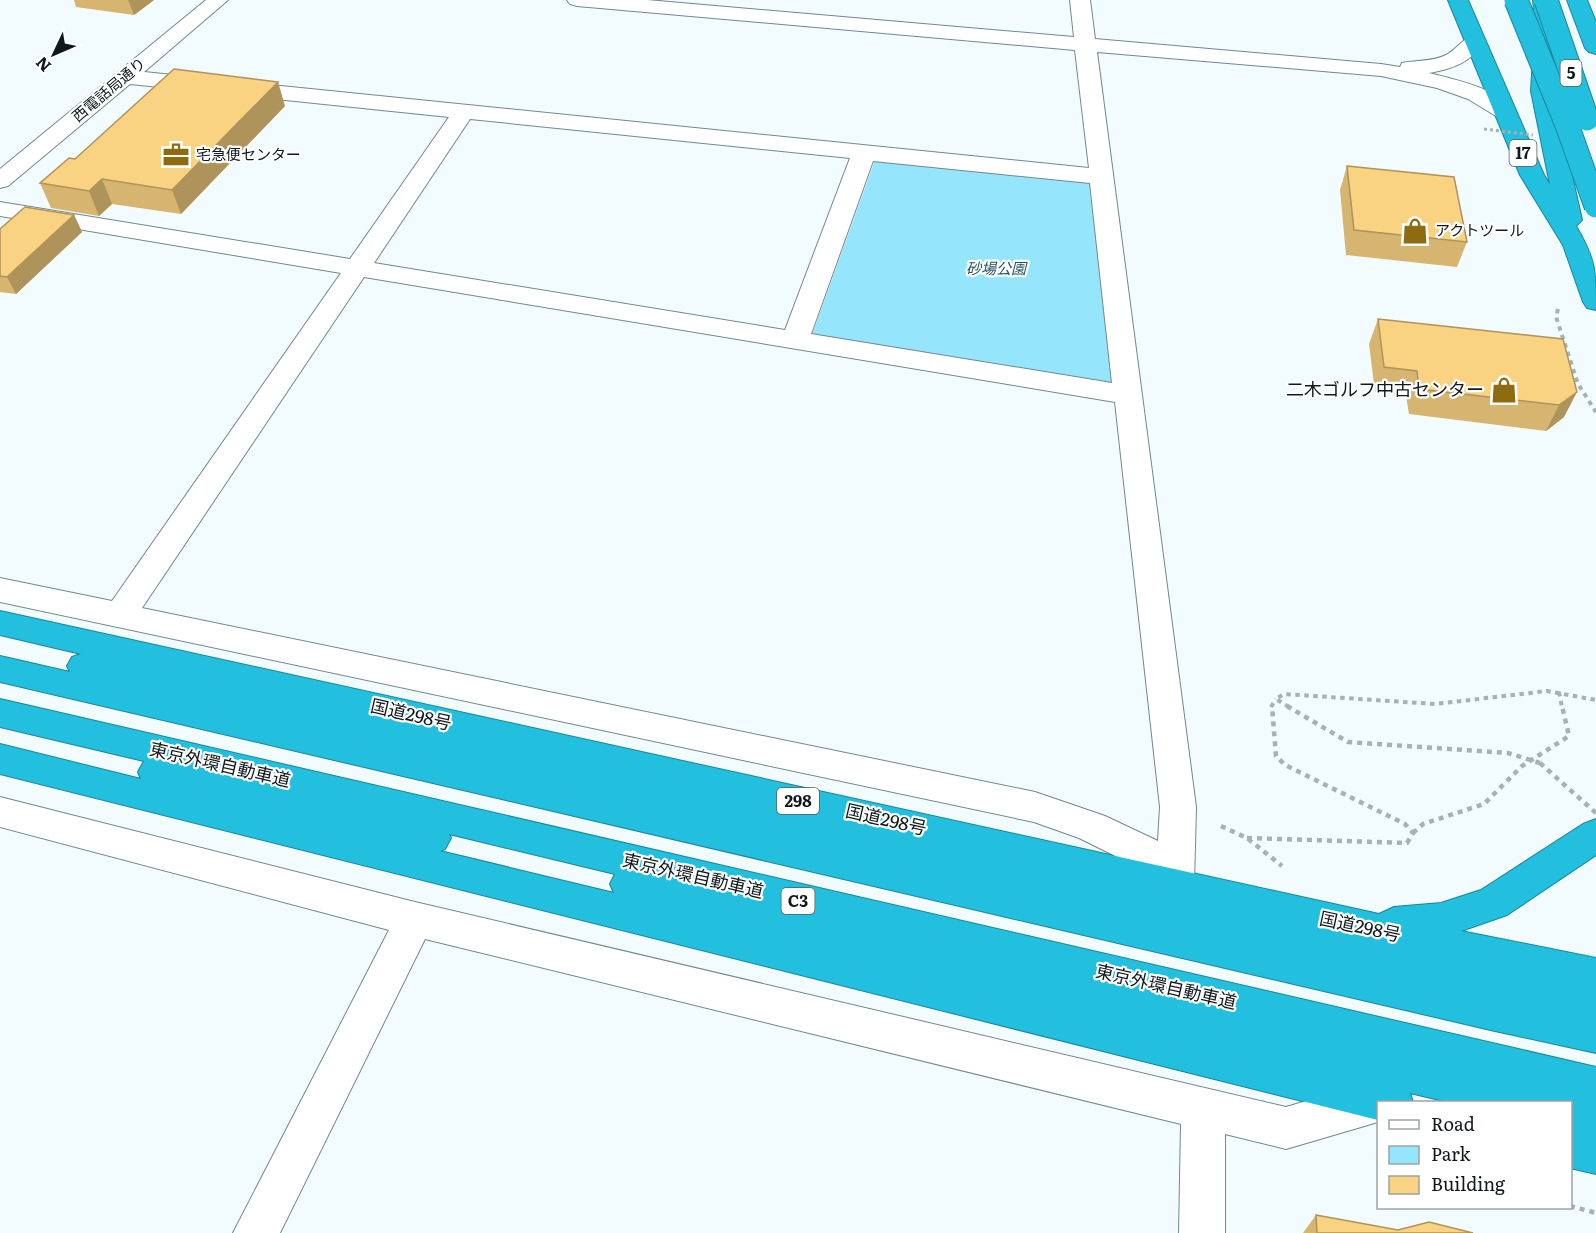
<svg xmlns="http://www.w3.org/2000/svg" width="1596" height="1233" font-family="Literata,'Noto Sans JP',serif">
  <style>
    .green { fill: #95e6fc }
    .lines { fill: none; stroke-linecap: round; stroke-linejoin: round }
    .minor-casing { stroke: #71888e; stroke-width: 2 }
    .highway-casing { stroke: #1c859a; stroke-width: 2 }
    .path-far1 { stroke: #a7b0b3; stroke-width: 4; stroke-dasharray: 4.5 4.5; stroke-linecap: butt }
    .path { stroke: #a7b0b3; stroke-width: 4.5; stroke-dasharray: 5 5; stroke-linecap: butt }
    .minor { fill: #fff; fill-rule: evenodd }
    .highway { fill: #23bfdf; fill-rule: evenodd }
    .highway-bridge-casing { stroke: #1c859a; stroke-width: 25; stroke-linecap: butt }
    .path-bridge-far1 { stroke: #a7b0b3; stroke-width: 3; stroke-dasharray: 3 3; stroke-linecap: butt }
    .path-bridge { stroke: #a7b0b3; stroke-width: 4.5; stroke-dasharray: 5 5; stroke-linecap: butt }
    .highway-bridge { stroke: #23bfdf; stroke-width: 23 }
    .wall { fill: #d6b570 }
    .shaded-wall { fill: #ae935b }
    .building { fill: #f9d282; stroke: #ae935b; stroke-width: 1.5 }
    .labels { text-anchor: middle; stroke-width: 4.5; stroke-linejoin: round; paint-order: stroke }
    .far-street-label { font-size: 15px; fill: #0f181b; stroke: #fff }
    .far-poi-label { font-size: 15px; fill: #0f181b; stroke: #fff; text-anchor: start }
    .far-park-label { font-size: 15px; font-style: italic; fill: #245460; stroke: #fff }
    .shield { fill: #fff; stroke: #575d5f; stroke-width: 1.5 }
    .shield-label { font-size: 16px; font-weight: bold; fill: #0f181b }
    .poi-label { font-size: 18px; fill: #0f181b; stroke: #fff; text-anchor: end }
    .street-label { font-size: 18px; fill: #0f181b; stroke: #fff }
  </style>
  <rect width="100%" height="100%" fill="#f2fcff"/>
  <path class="green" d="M 875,160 L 1092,183 L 1112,385 L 812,335 Z"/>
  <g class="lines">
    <g class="minor-casing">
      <path id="minor" d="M 206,0 L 228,0 L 144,72 L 1089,168 L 1075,50 L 577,6 L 570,4 L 567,0 L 647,0 L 1074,37 L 1070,0 L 1090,0 L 1095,39 L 1381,64 L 1400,67 L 1402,63 C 1417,60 1432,62 1446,55 C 1460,48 1465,32 1482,37 L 1486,41 C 1471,62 1453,69 1429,73 C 1453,79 1500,89 1515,111 L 1512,116 L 1504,118 L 1496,116 L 1468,99 L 1437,88 L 1381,76 L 1097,52 L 1196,807 L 1194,885 L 1189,897 L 1175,902 L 1161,897 L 1156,885 L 1156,876 L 1079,838 L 1034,822 L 0,602 L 0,578 L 112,601 L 341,273 L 0,216 L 0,202 L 350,259 L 449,117 L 130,84 L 8,186 L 0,188 L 0,169 ZM 470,119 L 850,158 L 785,330 L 374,263 ZM 873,161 L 1090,183 L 1112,383 L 811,334 ZM 364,277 L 1115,402 L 1160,807 L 1158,841 L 1105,816 L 1035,792 L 142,608 Z
        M 0,797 L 415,902 L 1286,1107 L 1381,1079 L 1396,1085 L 1403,1100 L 1401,1102 L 1378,1102 L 1378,1122 L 1286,1149 L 1225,1134 L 1225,1233 L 1179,1233 L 1181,1124 L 425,939 L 280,1233 L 233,1233 L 389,930 L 0,827 Z"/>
    </g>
    <g class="highway-casing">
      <path id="highway" d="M 1448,0 L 1468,0 L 1544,175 L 1550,185 L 1531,91 L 1535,23 L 1533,0 L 1553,0 L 1555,23 L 1553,91 L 1582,220 L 1576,226 C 1596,260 1596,271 1596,310 L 1587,308 L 1583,302 L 1563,245 L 1520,175 Z
        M 1567,0 L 1587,0 L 1596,22 L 1596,54 L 1589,52 L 1585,48 Z
        M 0,611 L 1379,914 L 1394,907 L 1441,903 L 1481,890 L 1583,824 L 1596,819 L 1596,855 L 1507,915 L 1461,931 L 1596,958 L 1596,1053 L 1495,1031 L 0,682 L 0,656 L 70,672 L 67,666 L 72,657 L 81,654 L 0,635 Z
        M 0,699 L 1596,1067 L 1596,1174 L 1570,1168 L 1570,1102 L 1448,1102 L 1410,1093 L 1413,1102 L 1378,1102 L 1378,1120 L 0,774 L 0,744 L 141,779 L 138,772 L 144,761 L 0,727 ZM 449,834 L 615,874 L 610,884 L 614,893 L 440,851 L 445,849 L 451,838 Z"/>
    </g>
    <path class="path-far1" d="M 1558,309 L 1556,317 L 1578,384 L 1596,412
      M 1559,692 L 1562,707
      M 1271,707 L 1276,699
      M 1289,707 L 1276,699 L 1284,694 L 1435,704 L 1547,691 L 1596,700"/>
    <path class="path" d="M 1287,706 L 1348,742 L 1508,753 L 1540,763
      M 1221,826 L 1247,838 L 1282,866
      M 1413,833 L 1423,824 L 1484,804 L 1522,766 L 1569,736 L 1562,706
      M 1247,838 L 1407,843 L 1413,833 L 1405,824 L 1285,765 L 1276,756 L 1272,706
      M 1570,1206 L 1596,1213"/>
    <use href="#minor" class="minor"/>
    <use href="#highway" class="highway"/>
    <g class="highway-bridge-casing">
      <path id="highway-bridge" d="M 1516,0 L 1567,125 L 1596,206
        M 1546,0 L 1587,119"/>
    </g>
    <path class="path-bridge-far1" d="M 1484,129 L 1533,135"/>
    <path class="path-bridge" d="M 1540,763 L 1596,813"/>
    <use href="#highway-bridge" class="highway-bridge"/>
  </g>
  <path class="wall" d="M 74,0 L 154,0 L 134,15 L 76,7 Z
    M 285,106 L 181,214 L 112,204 L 99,216 L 51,208 L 40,183 Z
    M 1347,166 L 1467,242 L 1457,267 L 1346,255 L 1340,190 Z
    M 74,215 L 82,232 L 16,294 L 0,292 L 0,229 Z
    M 1378,319 L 1563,339 L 1564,417 L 1546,431 L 1409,414 L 1406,396 L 1375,392 L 1369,344 Z
    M 1316,1215 L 1398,1230 L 1473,1233 L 1303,1233 Z"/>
  <path class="shaded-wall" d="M 128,0 L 154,0 L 134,15 Z
    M 278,82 L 285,106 L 181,214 L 172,190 Z
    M 102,179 L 112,204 L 99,216 L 89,191 Z
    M 74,215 L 82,232 L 16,294 L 7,277 Z
    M 1577,392 L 1564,417 L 1546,431 L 1559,405 Z"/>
  <path class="building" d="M 174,69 L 278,82 L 172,190 L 102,179 L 89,191 L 40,183 L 69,158 L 75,159 Z
    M 1347,166 L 1454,177 L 1467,242 L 1354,230 Z
    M 25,207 L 74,215 L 7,277 L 0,276 L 0,229 Z
    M 1378,319 L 1563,339 L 1577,392 L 1559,405 L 1419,389 L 1417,371 L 1384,367 Z
    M 1316,1215 L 1398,1230 L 1429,1222 L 1473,1233 L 1317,1233 Z"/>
  <defs>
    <g id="office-bare" transform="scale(2.07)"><path d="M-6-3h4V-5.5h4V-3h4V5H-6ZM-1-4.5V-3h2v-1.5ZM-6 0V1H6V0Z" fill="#8f6b10" stroke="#fff" stroke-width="2.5" paint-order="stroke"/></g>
    <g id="shop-bare" transform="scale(2.07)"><path d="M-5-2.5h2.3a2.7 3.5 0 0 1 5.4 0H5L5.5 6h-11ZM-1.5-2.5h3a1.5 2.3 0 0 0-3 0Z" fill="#8f6b10" stroke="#fff" stroke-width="2.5" paint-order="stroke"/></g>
  </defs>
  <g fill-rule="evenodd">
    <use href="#office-bare" x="176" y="155"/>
    <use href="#shop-bare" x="1415" y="231"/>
    <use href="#shop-bare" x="1504" y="390"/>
  </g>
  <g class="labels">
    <g class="far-street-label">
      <text transform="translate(109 90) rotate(-40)" y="5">西電話局通り</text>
    </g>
    <g class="far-poi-label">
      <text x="196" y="160">宅急便センター</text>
      <text x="1435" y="236">アクトツール</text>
    </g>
    <g class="far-park-label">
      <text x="996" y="274">砂場公園</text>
    </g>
    <g class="shield">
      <rect x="1560.5" y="60" width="21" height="26" rx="4.5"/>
      <rect x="1509.5" y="140" width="27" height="26" rx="4.5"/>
      <rect x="777" y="788" width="42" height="26" rx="4.5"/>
      <rect x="781.5" y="888" width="33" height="26" rx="4.5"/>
    </g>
    <g class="shield-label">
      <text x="1571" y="79">5</text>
      <text x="1523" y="159">17</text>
      <text x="798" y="807">298</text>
      <text x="798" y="907">C3</text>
    </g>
    <g class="poi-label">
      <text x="1484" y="396">二木ゴルフ中古センター</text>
    </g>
    <g class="street-label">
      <text transform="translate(411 715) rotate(13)" y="6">国道298号</text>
      <text transform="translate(220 765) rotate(13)" y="6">東京外環自動車道</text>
      <text transform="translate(886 820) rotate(13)" y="6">国道298号</text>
      <text transform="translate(693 876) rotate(13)" y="6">東京外環自動車道</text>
      <text transform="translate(1360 927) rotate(12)" y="6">国道298号</text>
      <text transform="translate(1166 987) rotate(13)" y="6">東京外環自動車道</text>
    </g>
  </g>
  <rect x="1377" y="1101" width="195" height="108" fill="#ffffff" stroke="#9fa3a4" stroke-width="1.5"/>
  <rect x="1389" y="1120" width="30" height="9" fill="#ffffff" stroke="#9fa3a4" stroke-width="1.5"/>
  <text x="1431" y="1131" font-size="18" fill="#0f181b">Road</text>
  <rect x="1389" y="1146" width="30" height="18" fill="#95e6fc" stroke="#9fa3a4" stroke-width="1.5"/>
  <text x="1431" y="1161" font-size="18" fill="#0f181b">Park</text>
  <rect x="1389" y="1176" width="30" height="18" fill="#f9d282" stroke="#9fa3a4" stroke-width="1.5"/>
  <text x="1431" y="1191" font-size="18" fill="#0f181b">Building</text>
  <g transform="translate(54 54) rotate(226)" stroke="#ffffff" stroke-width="4.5" paint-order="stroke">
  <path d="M0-4.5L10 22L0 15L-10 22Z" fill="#0f181b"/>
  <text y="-9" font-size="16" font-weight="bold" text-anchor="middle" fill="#0f181b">N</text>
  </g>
</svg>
